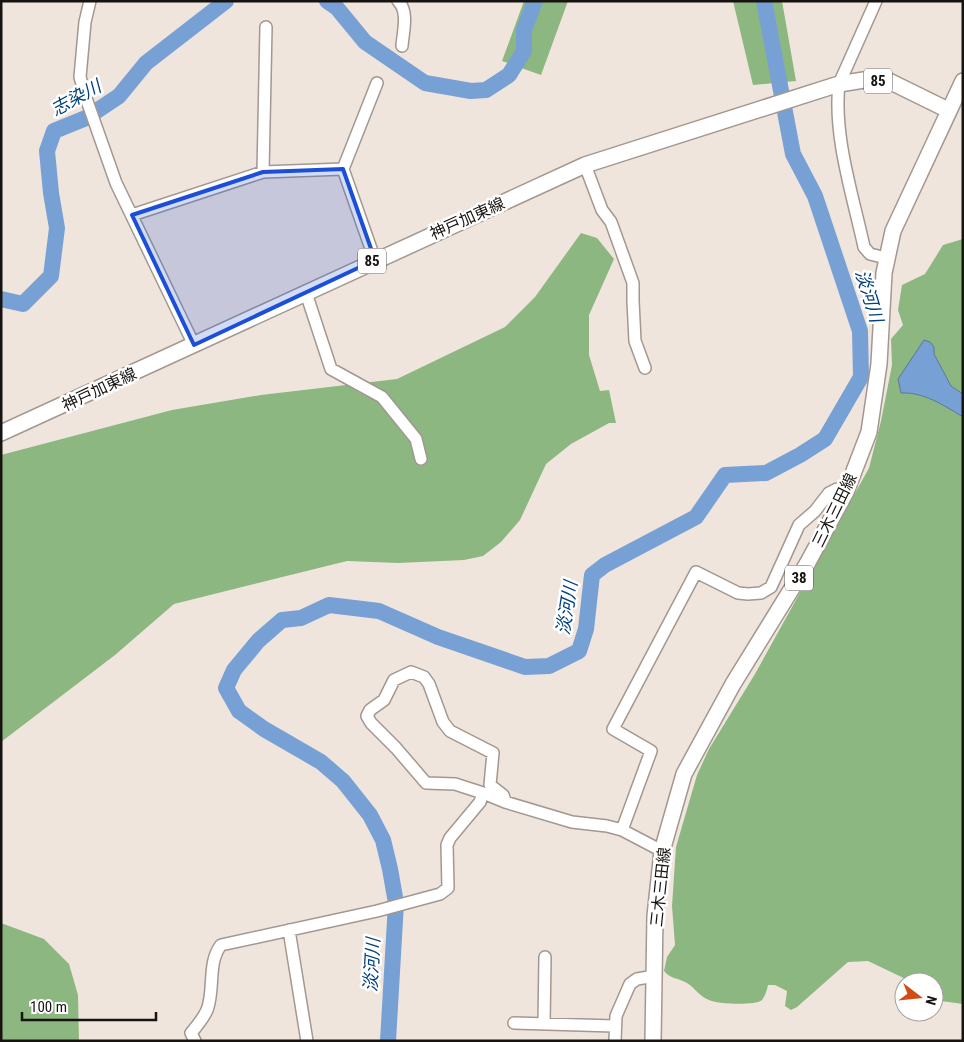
<svg xmlns="http://www.w3.org/2000/svg" width="964" height="1042" font-family="'Roboto Condensed','Noto Sans JP',sans-serif">
  <style>
    .forest { fill: #8cb781 }
    .water { fill: #77a1d5; stroke: #5a769a }
    .lines { fill: none; stroke-linecap: round; stroke-linejoin: round }
    .river { stroke: #77a1d5; stroke-width: 16 }
    .minor-casing { stroke: #a29891; stroke-width: 14 }
    .major-casing { stroke: #a29891; stroke-width: 18 }
    .minor { stroke: #fff; stroke-width: 11 }
    .major { stroke: #fff; stroke-width: 15 }
    .marked { fill: #1d4ed8; fill-opacity: 0.2; stroke: #1d4ed8; stroke-width: 4; stroke-linejoin: round }
    .labels { text-anchor: middle; stroke-width: 5; stroke-linejoin: round; paint-order: stroke }
    .shield { fill: #fff; stroke: #5d5a58; stroke-width: 1 }
    .shield-label { font-size: 15px; font-weight: bold; fill: #171311 }
    .street-label { font-size: 16px; fill: #171311; stroke: #fff }
    .water-label { font-size: 18px; font-style: italic; fill: #01407d; stroke: #fff }
  </style>
  <rect width="100%" height="100%" fill="#f0e5dd"/>
  <path class="forest" d="M 524,1 L 568,1 L 541,75 L 502,61 Z
    M 733,1 L 782,1 L 796,81 L 753,85 Z
    M 581,233 L 597,238 L 614,259 L 589,315 L 589,355 L 600,391 L 609,390 L 616,423 L 609,423 L 571,444 L 546,464 L 520,520 L 501,542 L 483,556 L 464,560 L 398,563 L 347,561 L 174,604 L 115,655 L 1,742 L 1,455 L 172,410 L 261,395 L 397,379 L 505,327 L 535,297 Z
    M 963,239 L 963,394 L 951,386 L 934,354 L 901,393 C 925,392 944,405 963,417 L 963,1004 L 941,1001 L 934,997 L 934,982 L 912,982 L 868,961 L 848,962 L 797,1007 L 791,1010 L 785,1006 L 787,991 L 775,985 L 768,985 C 767,990 765,996 762,1000 C 755,1006 717,1004 709,1000 C 700,997 695,988 687,983 C 679,978 670,979 664,971 L 667,957 L 675,945 L 672,906 L 676,847 L 697,775 L 709,749 L 755,674 L 869,468 L 881,421 L 892,365 L 891,339 L 903,325 L 898,310 L 902,285 L 925,274 L 943,245 Z
    M 1,923 L 44,939 L 69,964 L 78,995 L 79,1041 L 1,1041 Z"/>
  <path class="water" d="M 924,340 L 930,342 L 934,347 L 934,354 L 951,386 L 963,394 L 963,417 C 943,405 924,392 901,393 L 898,379 Z"/>
  <g class="lines">
    <path class="river" d="M 327,1 L 337,8 L 365,42 L 425,83 L 471,91 L 486,90 L 509,75 L 524,51 L 524,30 L 535,1
      M 1,299 L 23,304 L 51,276 L 57,228 L 51,193 L 47,151 L 54,131 L 86,118 L 119,96 L 146,63 L 226,1
      M 388,1041 L 396,903 L 390,869 L 383,840 L 370,815 L 343,781 L 321,762 L 264,729 L 239,711 L 226,688 L 234,670 L 258,641 L 282,620 L 301,618 L 329,605 L 379,611 L 438,637 L 525,667 L 549,666 L 579,651 L 586,629 L 592,575 L 605,565 L 696,517 L 725,475 L 766,473 L 800,455 L 825,439 L 861,377 L 860,331 L 815,196 L 793,154 L 764,1"/>
    <g class="minor-casing">
      <path id="minor" d="M 90,1 L 85,22 L 80,77 L 86,98 L 116,183 L 194,345
        M 398,1 C 409,11 403,32 402,46
        M 876,1 L 839,84 C 833,136 853,196 864,247 L 870,254 L 886,258
        M 585,165 L 602,210 L 611,222 L 633,283 L 633,301 L 635,341 L 645,368
        M 343,169 L 377,83
        M 263,172 L 266,27
        M 132,215 L 263,172 L 343,169 L 375,260
        M 306,293 L 331,369 L 382,397 L 416,439 L 421,459
        M 483,793 L 455,784 L 426,783 L 396,748 L 371,723 L 367,716 L 370,710 L 384,700 L 394,680 L 411,672 L 424,677 L 429,684 L 443,722 L 450,731 L 493,753 L 490,785 L 503,795 L 505,801
        M 622,830 L 651,751 L 613,729 L 696,572 L 738,593 L 748,594 L 761,593 L 771,587 L 799,525 L 815,511 L 829,493 L 837,489 L 846,492
        M 289,930 L 307,1041
        M 514,1023 L 614,1026
        M 544,1024 L 545,957
        M 195,1041 L 191,1033 C 197,1026 203,1019 207,1010 C 215,990 207,963 221,945 L 377,911 L 440,894 L 448,888 L 447,845 L 450,838 L 480,802 L 483,793 L 505,802 L 572,822 L 607,826 L 622,830 L 662,851
        M 615,1041 L 616,1016 L 630,984 L 637,979 L 655,976"/>
    </g>
    <g class="major-casing">
      <path id="major" d="M 1,433 L 585,165 L 839,84 L 870,79 L 891,82 L 948,110
        M 653,1041 L 655,916 L 662,851 L 684,774 L 733,684 L 807,564 L 846,492 L 869,432 L 879,364 L 884,273 L 893,231 L 963,81"/>
    </g>
    <use href="#minor" class="minor"/>
    <use href="#major" class="major"/>
  </g>
  <path class="marked" d="M 343,169 L 375,260 L 194,345 L 132,215 L 263,172 Z"/>
  <g class="labels">
    <g class="shield">
      <rect x="864" y="68.5" width="28" height="25" rx="4"/>
      <rect x="358" y="248.5" width="28" height="25" rx="4"/>
      <rect x="785" y="565.5" width="28" height="25" rx="4"/>
    </g>
    <g class="shield-label">
      <text x="878" y="86">85</text>
      <text x="372" y="266">85</text>
      <text x="799" y="583">38</text>
    </g>
    <g class="street-label">
      <text transform="translate(467 218) rotate(-24)" y="6">神戸加東線</text>
      <text transform="translate(99 389) rotate(-25)" y="6">神戸加東線</text>
      <text transform="translate(834 510) rotate(-64)" y="6">三木三田線</text>
      <text transform="translate(660 887) rotate(-84)" y="6">三木三田線</text>
    </g>
    <g class="water-label">
      <text transform="translate(76 98) rotate(-29)" y="6">志染川</text>
      <text transform="translate(869 296) rotate(73)" y="6">淡河川</text>
      <text transform="translate(567 608) rotate(-81)" y="6">淡河川</text>
      <text transform="translate(372 965) rotate(-87)" y="6">淡河川</text>
    </g>
  </g>
  <rect width="964" height="1042" fill="none" stroke="#171311" stroke-width="5"/>
  <g transform="translate(919 997) rotate(106)"><circle r="24" fill="#ffffff" stroke="#a2a1a0"/>
  <path d="M0-4L9 19L0 12L-9 19Z" fill="#d24c14"/>
  <text y="-8" font-size="14" font-weight="bold" text-anchor="middle" fill="#171311">N</text>
  </g>
  <path d="M22 1012v8h134v-8" fill="none" stroke="#171311" stroke-width="2.5"/>
  <text x="30" y="1012" font-size="15" fill="#171311" stroke="#ffffff" stroke-width="4" paint-order="stroke">100 m</text>
</svg>
